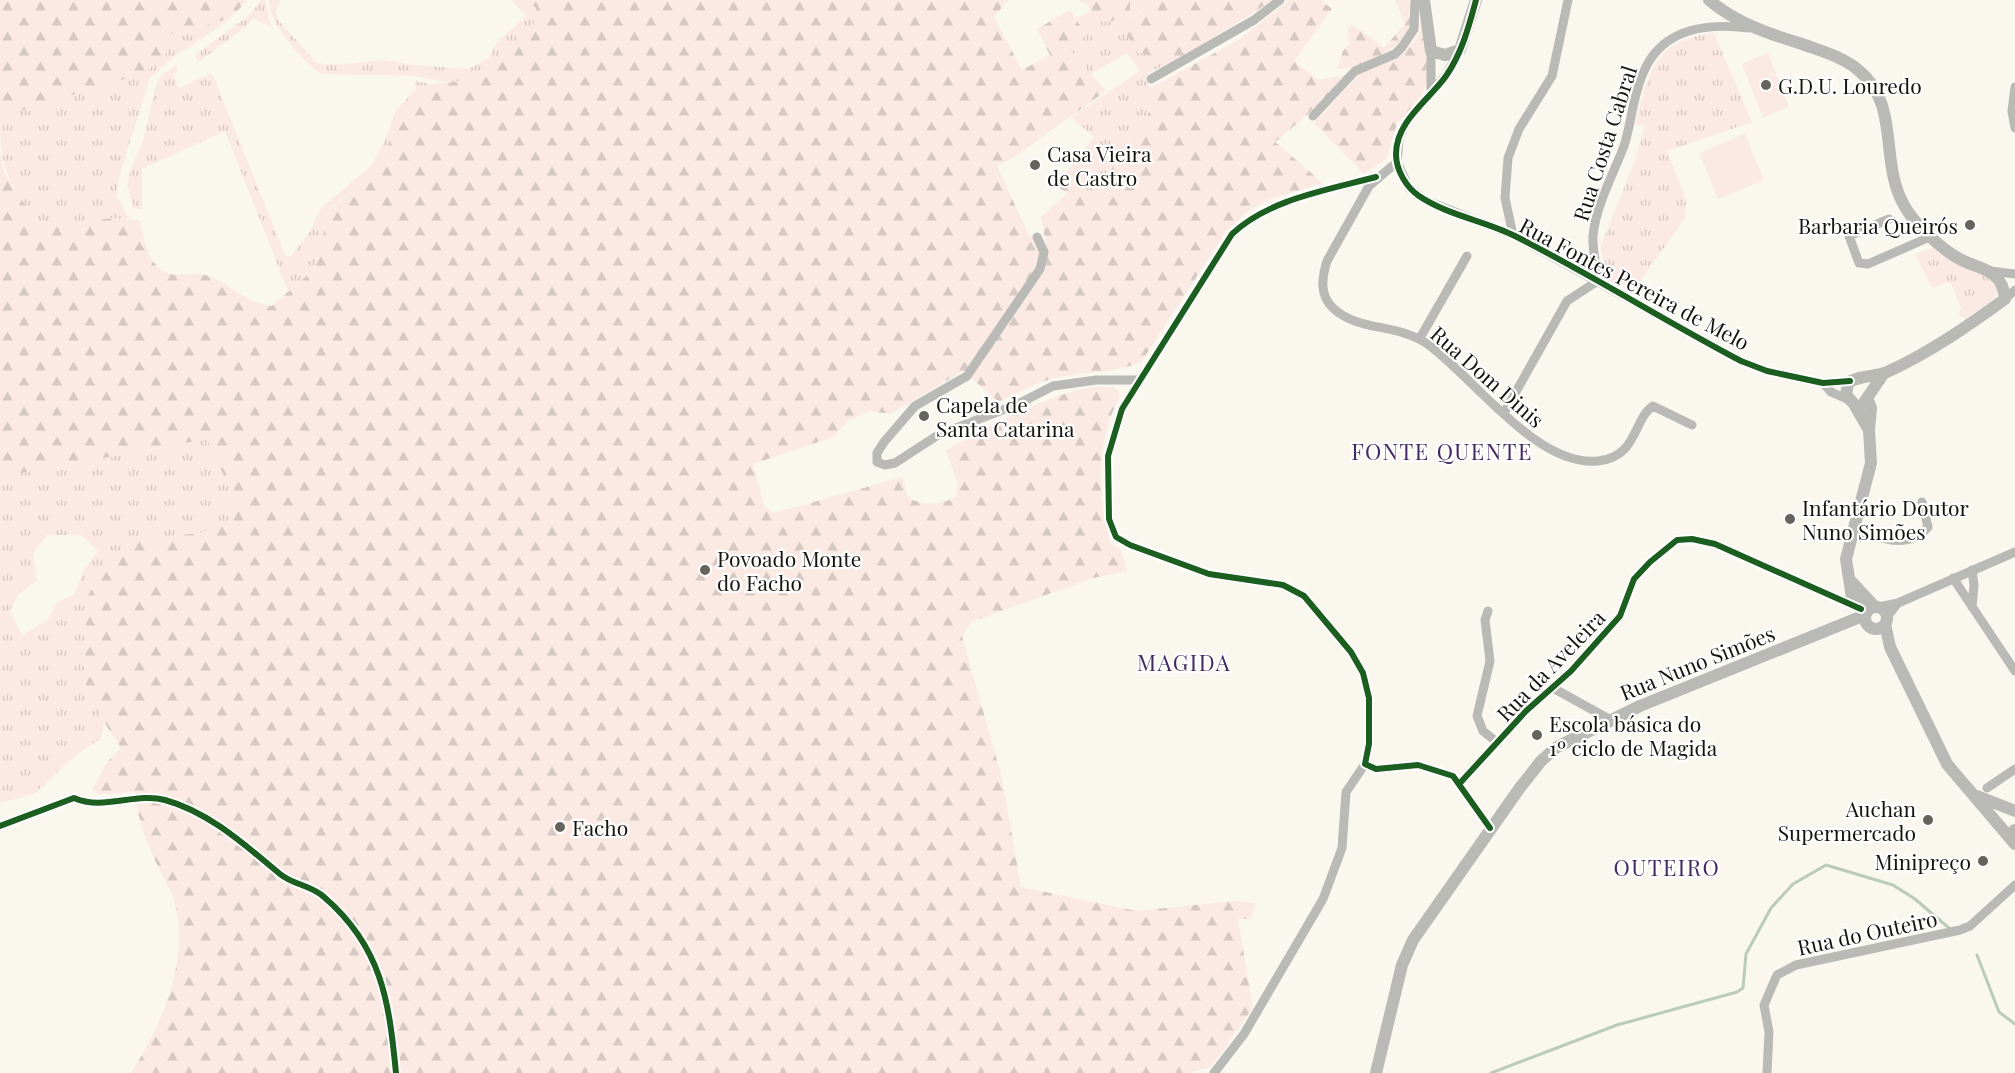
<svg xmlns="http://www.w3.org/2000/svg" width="2015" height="1073" font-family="'Playfair Display',serif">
  <defs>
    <pattern id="grass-tufts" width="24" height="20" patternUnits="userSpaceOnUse" patternTransform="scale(1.5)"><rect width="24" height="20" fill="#fbeae3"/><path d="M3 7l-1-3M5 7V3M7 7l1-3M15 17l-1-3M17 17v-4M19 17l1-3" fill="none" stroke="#d6c8c2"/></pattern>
    <pattern id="forest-firs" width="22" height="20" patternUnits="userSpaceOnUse" patternTransform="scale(1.5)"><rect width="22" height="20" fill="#fbeae3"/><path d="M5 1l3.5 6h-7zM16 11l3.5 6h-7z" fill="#d6c8c2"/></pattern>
  </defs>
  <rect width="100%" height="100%" fill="#faf7ee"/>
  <!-- grass -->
  <path fill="url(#grass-tufts)" fill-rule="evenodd" d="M261 0H265L271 27 253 18 247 26 198 62 195 55 250 15Z
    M269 0H281L276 11 277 19 317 63 334 65 385 60 413 65 469 69 489 58 497 42 526 16 512 0H526L536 8V21L494 65 476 76 453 83 414 76 322 74C304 64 268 22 269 0Z
    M1130 0H1147C1142 13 1134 19 1121 24L1164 59H1179L1148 73 1145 80 1154 94 1148 114 1128 141 1138 150 1133 161 1116 163 1109 195 1089 199 1082 180 1071 167 1094 137 1071 117 1140 71 1127 53 1091 74 1068 49 1082 41 1085 33 1076 18 1090 12 1093 21 1130 12Z
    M236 15 171 59 150 78 119 177 117 196 130 220 114 218 38 225C11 182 0 174 0 122L6 115 66 96 165 56 169 35C191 25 214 26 236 15Z
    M1714 33 1752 122 1667 151 1686 199 1685 218 1636 287 1611 282 1605 272 1601 246 1635 160 1645 126 1635 125C1649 74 1653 39 1714 33Z
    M176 65 178 71 173 74 179 88 212 73 286 257 291 256 309 233 321 208 372 165 385 140 396 110 416 89 414 81 432 84 408 105 399 132 375 174 331 208 323 224 324 246 313 270 288 291 225 131 142 169V209L134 208 127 185 131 168 143 141 156 84 163 74Z
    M1933 248 1951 261 1996 281 1998 292 1993 300 1965 319 1959 315 1961 308 1950 282 1932 288 1915 254Z
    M207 439 229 487 230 520 201 533 131 540 108 563 87 598 84 681 104 722 101 738 76 755 34 794 0 803V477ZM47 535H82L98 551 84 570 74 595 57 602 47 621 22 635 10 611 18 594 37 581 33 553Z"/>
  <!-- forest -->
  <path fill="url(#forest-firs)" d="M0 0H247C223 32 202 20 169 35L165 56 144 73 7 115 0 122Z
    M526 0H1008L994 17 1022 70 1050 55 1037 29 1070 10 1085 33 1082 41 1069 49 1106 91 1013 158 997 166 1028 233 1048 256 1041 217 1067 193 1055 185 1071 167 1082 180 1089 198 1109 195 1112 183 1104 168 1133 161 1138 150 1128 141 1148 114 1154 94 1150 88 1237 41 1289 0H1321L1332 9 1294 61 1318 80 1346 75 1306 116 1275 142 1323 183 1271 199 1251 209 1226 231 1142 361C1117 374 1087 371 1060 377 1039 381 1018 392 999 402L963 371 890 414 871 411 849 420 833 437 753 464 764 506 774 513 903 477 907 496C921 507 941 505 956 497L958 484 946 450C980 432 1080 374 1117 389L1120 396C1095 444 1097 491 1110 543L1121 550 1127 571 1093 578 971 622 962 636 1002 778 1021 887 1137 911 1234 901 1256 903 1251 919H1238L1253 1008 1211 1067 1187 1073H131C161 1026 190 960 175 904 173 893 165 881 160 871 148 846 137 819 135 792L98 794 92 790 107 762 121 748 104 722 84 681 87 597 108 563 131 540 201 533 230 520 229 487 207 439 0 477V153L4 172 38 225 114 218 140 221C144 237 146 256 158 267 174 282 189 270 206 275 229 282 248 305 272 306L313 270 324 246 323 224 332 208 375 174 408 105 432 84C491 82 498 56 536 21V8Z
    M1078 0H1130V12L1110 22 1093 21 1088 5Z
    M1147 0H1273L1179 59H1164L1138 53 1120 24C1134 20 1142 14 1147 0Z
    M1395 0H1411C1411 8 1413 21 1410 29 1404 48 1355 70 1337 69L1343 51 1350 43 1347 30 1352 24 1384 48 1405 24Z
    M1420 8 1427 56V82L1421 96 1397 124 1386 159 1364 174 1314 123 1361 72 1396 59 1412 44 1420 32Z"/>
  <!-- pitch -->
  <path fill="#fbeae3" d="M1768 53 1789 107 1763 118 1742 64Z
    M1745 134 1764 180 1718 199 1699 153Z"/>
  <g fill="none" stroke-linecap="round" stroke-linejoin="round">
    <!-- stream -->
    <path stroke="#baccb9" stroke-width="3" d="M1977 955 1999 1012 2015 1024
      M1491 1073 1617 1025 1737 992 1743 988 1746 954 1771 908 1793 884 1826 865 1893 885 1915 899 1949 928"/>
    <!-- minor -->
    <path stroke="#b9bab5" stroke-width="9" d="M1460 50 1446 75 1407 121 1399 139 1397 162 1409 188 1427 201 1513 235 1741 361 1767 371 1823 383 1850 381
      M1151 79 1254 20 1280 0
      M2015 87 2012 111 2015 128
      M1431 91V51
      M1313 116 1355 71 1395 54 1402 47 1414 29 1415 0
      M1397 162 1369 186 1327 261C1322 277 1319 295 1333 308 1358 332 1399 323 1429 345 1475 379 1537 467 1598 461 1638 457 1633 419 1653 406L1692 425
      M1376 177C1328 190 1269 199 1232 234L1122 409 1108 456 1109 519 1116 537 1130 545 1209 574 1283 585 1304 596 1351 652 1363 673 1369 698V744L1365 764 1376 769 1418 765 1453 776 1490 828
      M1889 219 1849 236 1859 263 1868 264 1932 236
      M1513 235 1505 198 1508 158 1519 129 1552 76 1568 0
      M1037 237 1044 252 1040 269 967 376 915 406 884 442 877 453V462L885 465 895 463 938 435 1018 404 1053 386 1096 380H1139
      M1991 271 2015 274
      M2005 299 2015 290
      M1420 338 1467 256
      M1823 383 1831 392 1847 399
      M1504 413 1567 301 1596 282C1598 267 1592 252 1593 236 1596 205 1613 175 1624 146 1632 121 1633 94 1644 71 1663 27 1708 23 1749 28
      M1853 529C1877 537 1908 551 1928 527L1922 502
      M1972 570 1974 585 1972 607
      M1953 578 2015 671
      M1879 607 1898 603 2015 552
      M1488 611 1485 620 1490 661 1477 716 1483 731 1498 743
      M1887 617 1898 603
      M1553 688 1609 719
      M1460 783 1526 711 1571 671 1620 616 1634 579 1650 562 1677 540 1692 539 1715 544 1861 609
      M1987 788 2015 769
      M0 826 74 798C103 811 136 792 165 800 209 812 245 845 280 874 293 885 311 885 324 897 382 947 389 1001 396 1073
      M1214 1073 1244 1034 1323 899 1342 848 1346 792 1365 764
      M1767 1073 1769 1032 1764 1005 1777 975 1796 965 1960 930 1970 926 2015 885"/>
    <!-- tertiary -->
    <path stroke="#b9bab5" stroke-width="12" d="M1424 0 1431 51 1445 55 1460 50 1476 0
      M1709 0C1735 22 1766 33 1799 43 1818 50 1841 56 1857 69 1902 104 1878 162 1905 207 1915 224 1936 244 1953 255 1976 271 2002 265 2005 299 1968 326 1929 353 1887 372 1875 377 1859 375 1848 383L1846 395 1854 404 1869 430
      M1863 404 1884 373
      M1850 580 1875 607
      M1865 618a11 11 0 1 1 22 0a11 11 0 1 1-22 0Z
      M1866 613 1852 598 1846 559 1871 463 1869 430 1871 408 1868 400
      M1885 624 1890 647 1947 764 2015 844
      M1977 796 2015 811
      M1376 1073 1402 965 1413 940 1519 789 1541 761 1557 747 1640 706 1865 615"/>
    <!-- secondary -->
    <path stroke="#b9b8b2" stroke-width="14" d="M2015 831V841"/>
    <!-- cycleway casing -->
    <g stroke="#fff" stroke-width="10">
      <path id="cycleway" d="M1476 0C1469 26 1462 53 1446 76 1429 100 1396 121 1396 154 1396 170 1406 187 1419 196 1447 215 1485 221 1515 236 1592 275 1665 321 1741 361L1767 371 1823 383 1850 381
        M1376 177C1328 190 1269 199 1232 234L1122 409 1108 456 1109 519 1116 537 1130 545 1209 574 1283 585 1304 596 1351 652 1363 673 1369 698V744L1365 764 1376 769 1418 765 1453 776 1490 828
        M1460 783 1526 711 1571 671 1620 616 1634 579 1650 562 1677 540 1692 539 1715 544 1861 609
        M0 826 74 798C103 811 136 792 165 800 209 812 245 845 280 874 293 885 311 885 324 897 382 947 389 1001 396 1073"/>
    </g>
    <!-- cycleway -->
    <use href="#cycleway" stroke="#1b5e20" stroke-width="6"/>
  </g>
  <!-- markers -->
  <g fill="#66635c" stroke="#fff" stroke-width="2">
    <circle cx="1766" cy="85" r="6"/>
    <circle cx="1035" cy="165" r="6"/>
    <circle cx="1970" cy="225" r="6"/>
    <circle cx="924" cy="416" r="6"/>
    <circle cx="1790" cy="519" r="6"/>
    <circle cx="705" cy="570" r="6"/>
    <circle cx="1537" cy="735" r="6"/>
    <circle cx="1928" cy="820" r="6"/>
    <circle cx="560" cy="827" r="6"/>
    <circle cx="1983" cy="861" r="6"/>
  </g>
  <g text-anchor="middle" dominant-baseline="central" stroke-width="4.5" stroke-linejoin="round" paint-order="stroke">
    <!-- poi labels -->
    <g font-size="21" fill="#16140e" stroke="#fff" text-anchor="start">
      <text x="1778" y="85">G.D.U. Louredo</text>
      <text x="1047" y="153">Casa Vieira<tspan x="1047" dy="24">de Castro</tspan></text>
      <text x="1958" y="225" text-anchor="end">Barbaria Queirós</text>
      <text x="936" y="404">Capela de<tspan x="936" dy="24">Santa Catarina</tspan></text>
      <text x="1802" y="507">Infantário Doutor<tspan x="1802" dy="24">Nuno Simões</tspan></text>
      <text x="717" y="558">Povoado Monte<tspan x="717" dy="24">do Facho</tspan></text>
      <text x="1549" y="723">Escola básica do<tspan x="1549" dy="24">1º ciclo de Magida</tspan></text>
      <text x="1916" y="808" text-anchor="end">Auchan<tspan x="1916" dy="24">Supermercado</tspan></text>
      <text x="572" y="827">Facho</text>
      <text x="1971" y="861" text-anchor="end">Minipreço</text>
    </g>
    <!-- street labels -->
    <g font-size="21" fill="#16140e" stroke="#fff">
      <text transform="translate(1604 143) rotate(-72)">Rua Costa Cabral</text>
      <text transform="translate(1635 283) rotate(28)">Rua Fontes Pereira de Melo</text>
      <text transform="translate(1488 376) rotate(41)">Rua Dom Dinis</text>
      <text transform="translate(1697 662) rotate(-22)">Rua Nuno Simões</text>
      <text transform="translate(1550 665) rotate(-46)">Rua da Aveleira</text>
      <text transform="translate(1867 932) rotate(-12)">Rua do Outeiro</text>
    </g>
    <!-- neighbourhood labels -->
    <g font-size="22" letter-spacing="1.5" fill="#442963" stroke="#fff">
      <text x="1442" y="451">FONTE QUENTE</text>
      <text x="1184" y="662">MAGIDA</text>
      <text x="1667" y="867">OUTEIRO</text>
    </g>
  </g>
</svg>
